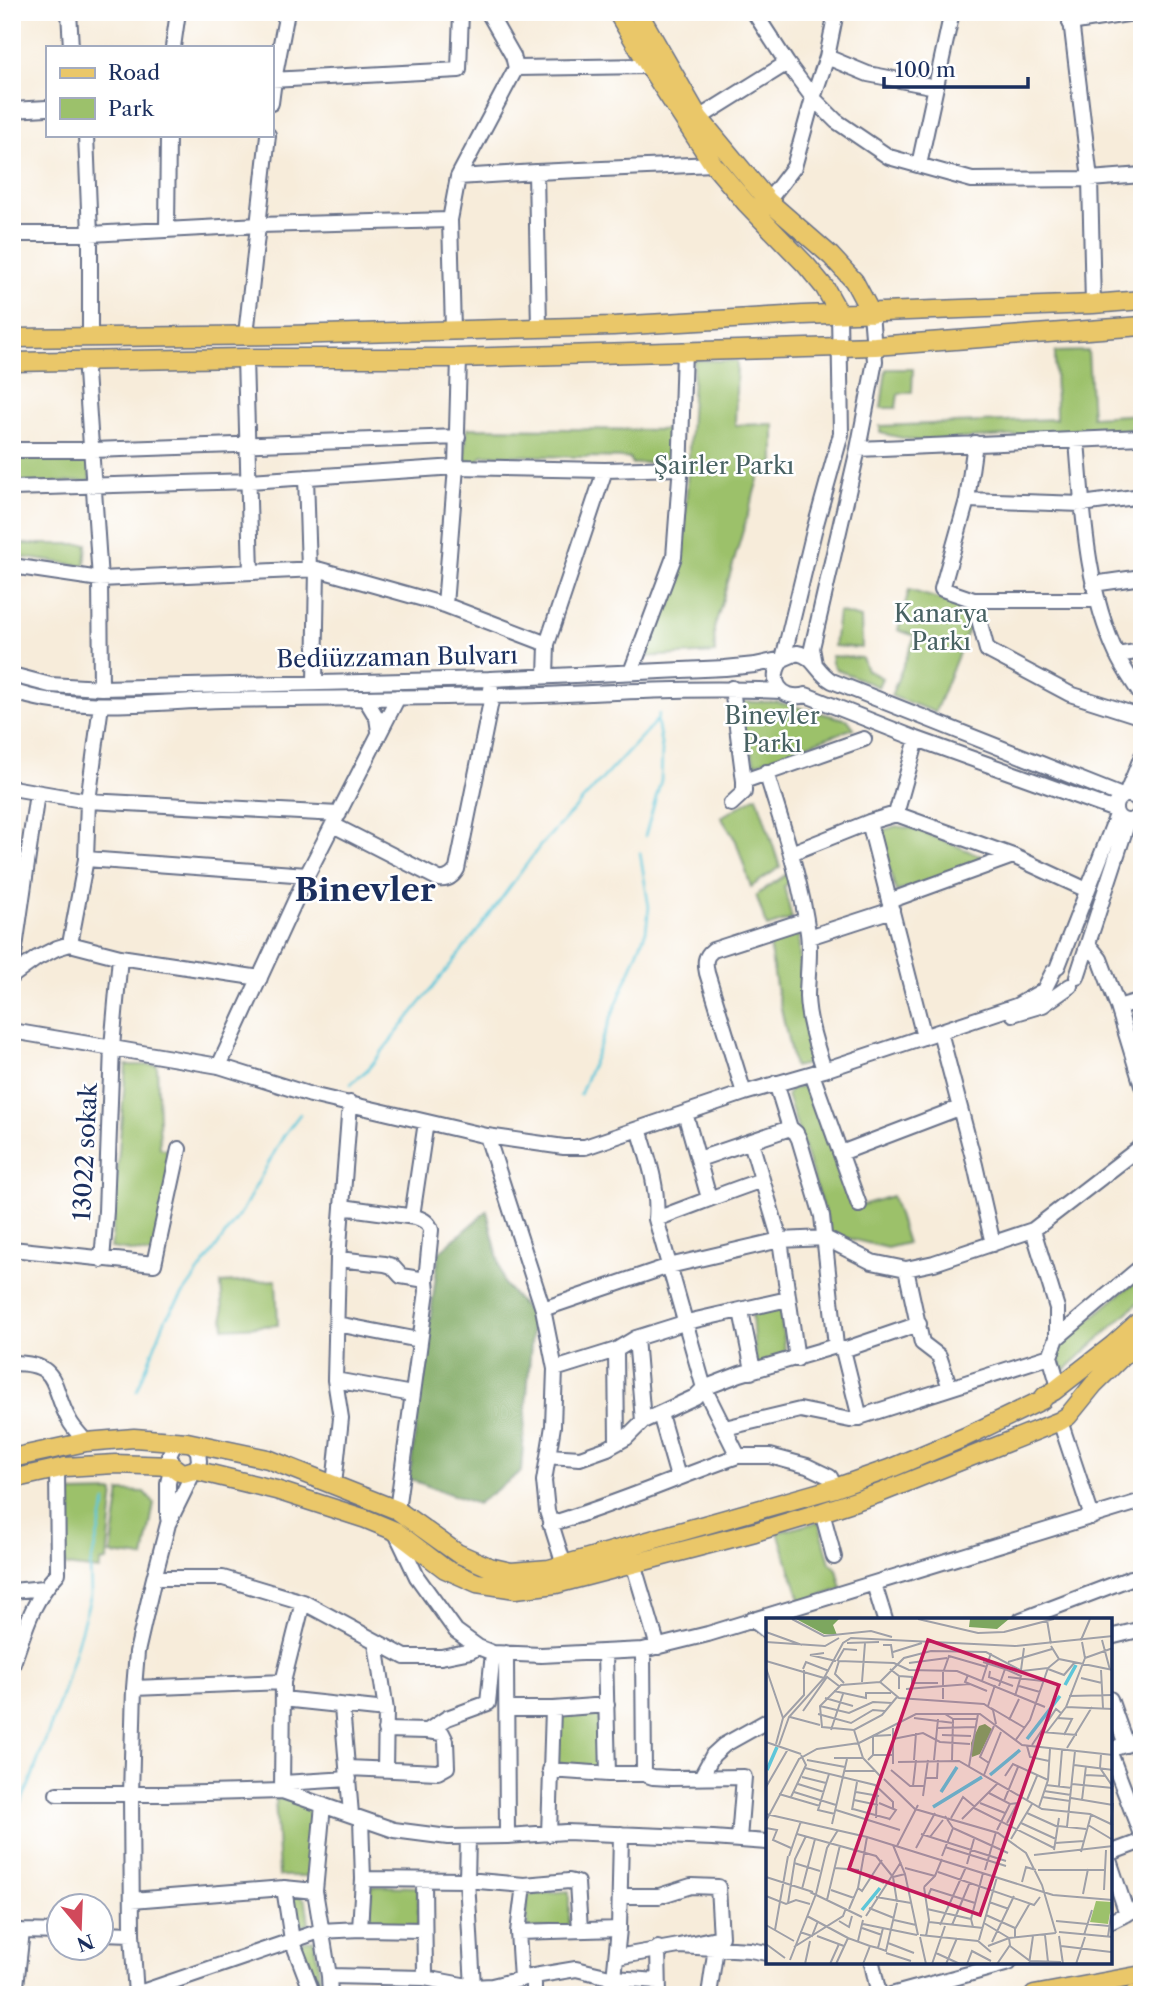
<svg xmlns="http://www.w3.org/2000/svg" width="1154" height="2007" font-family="'Libre Caslon Text',serif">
  <rect width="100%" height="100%" fill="#fff"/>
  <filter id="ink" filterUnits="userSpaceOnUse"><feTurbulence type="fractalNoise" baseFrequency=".0143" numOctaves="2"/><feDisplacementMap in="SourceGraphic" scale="14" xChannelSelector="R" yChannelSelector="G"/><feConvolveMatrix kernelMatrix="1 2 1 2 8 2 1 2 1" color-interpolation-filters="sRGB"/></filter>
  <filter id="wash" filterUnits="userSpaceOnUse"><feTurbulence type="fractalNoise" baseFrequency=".00686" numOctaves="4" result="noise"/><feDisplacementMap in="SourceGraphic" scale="28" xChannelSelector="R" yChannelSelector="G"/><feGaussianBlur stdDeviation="1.57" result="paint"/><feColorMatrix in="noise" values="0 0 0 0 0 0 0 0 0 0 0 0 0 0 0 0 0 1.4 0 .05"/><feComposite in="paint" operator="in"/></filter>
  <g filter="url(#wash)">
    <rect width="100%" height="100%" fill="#f7ecda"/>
    <!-- green -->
    <path fill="#9cc16b" stroke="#5c7864" stroke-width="2" d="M1088 351 1092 417 1142 414V429L916 441 880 433V426L1056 419 1055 352Z
      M694 360 737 361 735 425 774 424V464L762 466 714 629 715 653 642 657 683 557Z
      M886 369H913L912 392 898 394 896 408H881Z
      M467 428 673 430V454L668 461 632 464 630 458 483 455 477 462 464 460Z
      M12 455 90 456V481L12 485Z
      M12 544H87L85 566 12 556Z
      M909 590 965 607 971 623 935 712 891 696 915 636 898 630Z
      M838 612 861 618 862 648 834 646Z
      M831 656 862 658 867 670 882 678 878 687 836 669 832 663Z
      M736 702H777L848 720 854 728 755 764Z
      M757 796 780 867 751 887 736 841 721 817Z
      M896 826 916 829 988 859 896 892 880 836 884 830Z
      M787 874 791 882 784 886 792 919 767 927 756 895Z
      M798 930 803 1015 812 1063 794 1067 776 986 768 938Z
      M126 1065H157L160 1148 176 1152 158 1255 111 1248Z
      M812 1084 852 1208 892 1196 907 1243 887 1248 831 1234 787 1095 791 1089Z
      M1142 1276V1299L1064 1371 1059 1359 1061 1343Z
      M276 1280 278 1325 224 1328 221 1283Z
      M780 1307 786 1359 756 1368 752 1315Z
      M120 1491 144 1492 154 1503 144 1558 111 1554Z
      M114 1492 107 1561 101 1562 99 1570 65 1566 63 1530 70 1526V1493Z
      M819 1522 830 1563 837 1569 842 1589 801 1602 778 1532Z
      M557 1711 599 1713 602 1769 556 1766Z
      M275 1796 318 1809 312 1876H279Z
      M371 1886 418 1887V1927L370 1926Z
      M569 1891V1928L527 1929V1895Z
      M290 1893 298 1894 306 1901 309 1924 294 1926Z
      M314 1940 323 1995H320L299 1942Z"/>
    <!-- forest -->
    <path fill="#7da75f" stroke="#4c6b5e" stroke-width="2" d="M487 1211 504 1284 533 1318 521 1472 477 1504 409 1479 439 1252Z"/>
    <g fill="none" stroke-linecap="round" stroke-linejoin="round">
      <!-- stream -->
      <path stroke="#5dc6d9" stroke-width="2.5" d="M645 836 661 780 662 750 657 720
        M351 1084 369 1068 479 929 540 846 657 720 659 714
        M580 1095 646 931 649 907 640 853
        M137 1391 166 1318 242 1211 284 1135 300 1114
        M12 1821 29 1785 63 1692 91 1595 90 1567 106 1501"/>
    </g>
  </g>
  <g filter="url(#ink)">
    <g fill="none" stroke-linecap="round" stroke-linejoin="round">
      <!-- minor casing -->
      <g stroke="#687189" stroke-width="18">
        <path id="minor" d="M69 12 71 47
          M1070 12 1090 179 1093 304
          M1070 23 1140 12
          M173 47 178 12
          M827 57 868 74 936 87
          M787 63 813 98 836 121 889 157 972 180 1090 179 1142 175
          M516 68 649 66
          M271 80 459 70 461 12
          M271 103 274 80 287 12
          M12 110 47 108
          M699 118 787 63 754 12
          M86 135 90 234V337
          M919 165 952 12
          M536 172 539 328
          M458 177 536 172 713 164
          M768 201 794 167 813 98 827 57 836 12
          M167 229 168 135
          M12 234H90L259 225 450 220
          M839 313 841 434 814 531 783 659C766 679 781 702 806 695L917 739 1115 810
          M453 330 450 220 458 177 516 68 513 56 488 12
          M246 335 268 135
          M245 358 251 572
          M459 358 456 467 445 605 547 644 546 676
          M89 361 86 372 100 579 101 688
          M1077 441C1083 512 1086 589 1117 655 1124 670 1134 683 1142 697
          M975 443 967 500 942 589 974 600H1098
          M858 449 1142 437
          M12 450H93L458 437
          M306 477 309 569
          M12 488 250 481 456 467 605 470 680 468
          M967 500 1082 504 1142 496
          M12 566 100 579 317 569 445 605
          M1093 584 1142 577
          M974 600 987 650 1070 694 1142 717
          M547 644 605 470
          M1117 655 1142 651
          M815 664 812 648 858 449 875 361 871 313
          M631 672 674 557 680 477 684 350
          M12 675 50 685 101 688 489 679 725 668 755 665 783 659 797 653C815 656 816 672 832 681L1122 796
          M315 682 317 569
          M732 688 744 781
          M12 691C75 714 157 701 223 700 330 698 436 698 542 695 622 692 702 687 782 691
          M365 698 377 718 379 731
          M766 772C782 825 801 878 808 933 811 954 807 976 807 997 808 1022 817 1047 824 1070
          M12 788 88 801 339 814
          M1115 808a13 13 0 1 1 26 0a13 13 0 1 1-26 0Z
          M1126 795 1142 756
          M731 804 744 792V781L864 739
          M896 814 917 739
          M869 822 924 1037
          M333 825 439 879C447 880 453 876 457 869L492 696 491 689
          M791 853 869 822 896 814 1013 856 1087 890
          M86 859 307 875
          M889 901 1013 856
          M809 937 892 910
          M70 944 86 859 88 801 101 705
          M1088 944 1100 959 1118 1007 1142 1086
          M1058 966 1117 815
          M12 969 37 793
          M12 976 37 958 57 948 70 944 120 957 260 978
          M1077 977 1128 821
          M1118 1007 1142 1000
          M1013 1014 1043 1005 1070 986
          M12 1031 219 1066 311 1095 487 1136 564 1147H585L744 1093 824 1070 1016 1006 1044 990 1053 972
          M940 1032 975 1165 993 1244
          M219 1066 307 875 398 697
          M812 1074 859 1205
          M776 1083 790 1128 796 1133 799 1139 822 1216 836 1346 843 1350 860 1418
          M744 1093 707 973C705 963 704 957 713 950L806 920
          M685 1113 709 1198
          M639 1129C648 1158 659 1189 656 1219L704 1388 738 1456H770L807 1466 830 1477 835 1488
          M487 1136 543 1309 555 1369 553 1426 544 1481 547 1511 564 1565
          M751 1142 780 1240 797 1359
          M841 1153 959 1108
          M699 1159 790 1128
          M342 1207 415 1217C423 1219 429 1223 431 1230L426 1280 427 1291 397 1510
          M412 1216 426 1122
          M656 1219C692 1206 726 1192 762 1180
          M1033 1230 1057 1308V1338L1050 1356 1059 1387
          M12 1249 154 1264 179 1149
          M338 1259 385 1264 392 1266 401 1276 426 1280
          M102 1260 106 1211 112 1047 120 957
          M906 1269 922 1343 939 1356 950 1388
          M543 1309 669 1266 780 1240 825 1238 872 1262 906 1269 934 1263 1033 1230 1142 1146
          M741 1311 752 1365 751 1372
          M337 1324 419 1340
          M636 1338 643 1421
          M1057 1338 1142 1266
          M616 1350 617 1443
          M843 1350 919 1324
          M12 1363C62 1363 50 1386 69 1420 73 1428 80 1435 86 1442
          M555 1369 616 1350 636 1338 687 1322 788 1299
          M335 1380 412 1394
          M660 1414 678 1477
          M1060 1421 1092 1517
          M725 1428 800 1410 850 1420 1050 1356
          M548 1456 580 1458 608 1448 626 1438 643 1421 695 1397 704 1388 740 1374 836 1346
          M334 1485 341 1418 335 1380 338 1259 350 1103
          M822 1512 834 1557
          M168 1518V1483L172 1466 169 1456 173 1447 181 1442
          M550 1524C615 1505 675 1478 738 1456
          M395 1531 417 1577 456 1631 478 1647 493 1653 541 1655 643 1650 708 1634 1142 1501
          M633 1563 658 1647
          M154 1578H223L303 1602 405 1657H441L471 1651 478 1647
          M874 1584 885 1620
          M12 1591 44 1588
          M752 1619 767 1631
          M1021 1620 1131 1578H1142
          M1110 1637 1142 1629
          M376 1643 386 1710 385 1769
          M643 1650 644 1774
          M506 1653 507 1836
          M605 1653 608 1774
          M12 1666C25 1630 31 1602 58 1573L57 1468
          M134 1688 283 1682
          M283 1699 386 1710
          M1110 1699 1126 1745
          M342 1707 351 1814
          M507 1709H553L607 1705
          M427 1731 447 1718 488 1703 493 1653
          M1118 1747 1142 1739
          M1110 1753 1142 1837
          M348 1768 438 1772 447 1767 446 1741 442 1733 427 1731 385 1730
          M550 1770 608 1774H644L653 1777 671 1778 744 1777 739 1839
          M701 1777 713 1755 724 1745 767 1721
          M283 1783 349 1779
          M282 1791 283 1682 303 1602
          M57 1794H166L282 1791 394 1830 448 1837 507 1836 566 1832 713 1838 767 1842
          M323 1805 315 1891 329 1976 425 1978 473 1987
          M549 1834 553 1709
          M468 1838 467 1880 473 1987 492 1986 534 1976 576 1969 614 1978 658 1981
          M1110 1853 1142 1841
          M1110 1863 1127 1914
          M363 1879 467 1880 524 1885 569 1881 577 1883 580 1929
          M424 1880 425 1978
          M284 1888 292 1940 313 1995
          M620 1896H659L691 1886 718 1887 721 1937 679 1946
          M132 1900 284 1888 315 1891
          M1110 1922 1142 1906
          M360 1929 363 1879 361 1819
          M518 1932 619 1929
          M12 1933 22 1931 60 1932
          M102 1933 132 1934
          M658 1948 659 1995
          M617 1957 679 1946 750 1950 767 1953
          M872 1963 879 1995
          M329 1976 330 1995
          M521 1979 518 1932 524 1885
          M136 1994 320 1931 360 1929 423 1930
          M15 1995 22 1931
          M136 1995 132 1934 131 1794 134 1688 137 1652 153 1582 168 1524 199 1461 198 1451 192 1444
          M534 1995V1976
          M614 1995V1978L619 1929 621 1834
          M709 1995 716 1947
          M891 1995 1009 1963"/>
      </g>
      <!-- major casing -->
      <g stroke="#687189" stroke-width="21">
        <path id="major" d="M617 12 649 66 713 164 746 203 806 265 825 288 839 313
          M638 12 699 118 768 201 831 256 854 281 871 313
          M12 338 287 335 613 326 803 315 1093 304 1142 300
          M12 362 245 358H459L875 346 1142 326
          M12 1458 86 1442 134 1438 187 1442 268 1459 397 1510 457 1553 489 1567 511 1572 549 1569 835 1488 889 1469 965 1437 1042 1400 1045 1396 1054 1391 1113 1345 1142 1319
          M12 1479 65 1467 115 1464 172 1466 180 1472 184 1473 194 1470 276 1490 366 1519 395 1531 445 1569 477 1583 516 1589 556 1584 755 1532 822 1512 880 1493 1060 1421 1068 1416 1094 1384 1142 1337
          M1034 1995 1142 1975
          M1133 1995 1142 1994"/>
      </g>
      <!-- minor -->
      <use href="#minor" stroke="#fff" stroke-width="14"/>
      <!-- major -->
      <use href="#major" stroke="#eac769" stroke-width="18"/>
    </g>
  </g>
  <g text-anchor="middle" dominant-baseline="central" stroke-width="5" stroke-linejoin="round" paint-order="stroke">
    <!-- park labels -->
    <g font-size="24" fill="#486263" stroke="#fff">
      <text x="724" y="465">Şairler Parkı</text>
      <text x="941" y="613">Kanarya<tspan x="941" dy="28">Parkı</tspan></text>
      <text x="772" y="715">Binevler<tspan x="772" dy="28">Parkı</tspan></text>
    </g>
    <!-- street labels -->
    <g font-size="24" fill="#1b2f5e" stroke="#fff">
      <text transform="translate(397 657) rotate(-1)">Bediüzzaman Bulvarı</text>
      <text transform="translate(85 1152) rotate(-87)">13022 sokak</text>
    </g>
    <!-- district labels -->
    <g font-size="32" font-weight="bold" fill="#1b2f5e" stroke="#fff">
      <text x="365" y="889">Binevler</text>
    </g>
  </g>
  <!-- overview -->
  <g transform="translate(766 1618)">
    <rect width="346" height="346" fill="#f7ecda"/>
    <path d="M330 283 346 284 342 306 324 304Z" fill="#9cc16b"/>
    <path d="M30 1H73L67 7 71 17 58 16ZM204 1H243L231 11 203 9ZM219 106 226 111 214 136 206 139 205 125 213 108Z" fill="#7da75f"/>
    <path fill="none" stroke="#5dc6d9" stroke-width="3.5" d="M299 67 310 47M261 121 294 78M1 152 11 129M224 157 254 132M175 174 191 149M167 189 216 159M96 292 114 270"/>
    <path fill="none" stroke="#9fa0a8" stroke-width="2" d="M26 1 58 18 105 13 126 19M152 1 212 15 238 14 288 1M281 2 285 26M0 14 36 27M315 22 324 1M336 22 344 52M0 24 59 28 73 20M81 25 113 24M117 27H125L127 40M285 28 293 41 347 52M127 34 156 25M58 35 44 37 70 43M319 40 347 30M0 43 58 60M71 43 78 31 91 32M217 44 239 51 233 68M242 44 286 31M143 45 181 40M0 50 17 100 10 126M37 51 40 44 63 53M124 51 133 58V71M239 51 255 58 249 78M282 51 298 57 309 44M177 52V81M178 52 183 38 221 49M255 52 258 30M335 52 337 90M224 53 223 59 247 68M202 57 199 64 221 73M133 58 146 59V68M242 59 277 63M315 60 336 65M216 63 225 35M96 64 99 25M114 64 75 67 54 88 56 109 88 112 116 97 131 79M78 65 69 56 73 43 128 45 143 52 191 53 279 89M146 65H172M253 68 274 74M140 71 204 66M68 73 100 80V75H125M303 78 347 77M59 80 87 88M54 88 83 95 107 84 126 85M222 88 229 67M300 89 347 91M225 90 259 110M37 93 61 59 73 68M52 96 85 105 107 92 119 93M179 96 187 101 186 142M24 99 54 107M17 100 38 77V52M148 100 188 105M291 100 306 101 298 117M187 101H212M243 102 253 81M230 106 227 92 218 86 133 80 114 64 138 40 165 33 220 34 256 53 282 50M127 110V121L157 115 174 124 204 126M172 110 209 109M65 112 77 76M88 112 97 140 116 160M280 115 300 89 319 40 316 24M176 117 205 118M127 121V146M249 123 264 102 282 50 293 41M0 124 35 136M13 127 23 99 58 60 77 25 85 20 249 28 347 18M266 127 290 91 295 95M273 127 276 114 311 117M261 128 264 139 283 143M301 130 326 89M335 136 334 150 347 169M107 137V118L125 117M68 140H97M41 142 79 149M102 142 107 137H126M148 142 150 115M168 142 172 101M132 144 193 143 276 191 324 196 347 207M223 145 214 139 228 108M308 147 347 152M203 148 212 96M39 150 109 167 127 184V190M125 152 144 168H158M78 153H109M63 156 52 192 69 196M218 157 235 114M319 157 340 158M239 158 247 146 282 162M36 159 60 165M159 160H171L172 142M118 161 149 191 232 215 260 235 276 267 290 315M32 166 58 174M306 166 347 170M280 167 306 170M147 168 150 142M293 168 296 132M0 169 22 131M278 173 305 177M28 174 70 187M90 174 113 178M223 175 244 186 252 185M13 176 54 188M157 178 162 142M25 179 40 147 35 137M276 179 304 183M305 180 347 187M88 182 112 187M261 182 271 158M316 182 320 148M238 183 252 149M113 185 130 192 123 202M214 185 239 195M273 189 282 162 284 131M208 190 288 230M87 191 124 201M70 192 134 212M86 192 91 164M261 195 292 209M0 196 101 219 287 277 347 282M110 200 111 169M185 200 197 179 209 189M196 201 231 166M0 203 33 141 51 131 93 125 150 96H214L256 127 347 137M241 205 251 186M255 205 290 221M66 206 81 141M345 206 347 185M322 207 347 222M292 208 320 211M301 209 309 133M0 210 11 212 7 222 25 230M187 210 242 235M231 212 244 186M31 216 110 238 127 259M155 216 240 243M164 219 177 202M245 221 266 186M289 225 318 223M127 227 139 256 152 317M131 228 152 187M179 229 240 248M150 230 169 195M288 232 293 200M315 234 325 197M268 237 347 228M23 238 35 203M176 238 187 210 179 198M116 242 105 259 118 265M28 245 54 253M201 246 208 221M69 250 93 252M139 250 169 258M219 252 230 214M272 252H339M172 254 268 287 274 279M0 259 47 274M256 264 260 249 270 252M158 269 163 302 160 318M158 269 169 258 176 241M92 270 96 273 105 259 92 254M36 271 49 221M65 272 88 280M338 272 340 232M44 274 96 299M317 276 322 251M0 278 20 286 30 282 44 286M159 278 182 285M162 278 165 271 209 285M110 279 145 285M61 282 74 227M131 284 127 259 139 256M223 284 243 291M22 285 29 241 40 218M103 290 128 300M83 291 92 270 101 219M161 291 205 301M220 297 249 310M41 298 82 320M100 298 135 244M128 302 150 307M73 303 83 309 86 298M290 303 343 308M163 304 217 310M218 305 243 320 244 327 231 346M97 306 151 317M0 307 28 323M174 307 200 249M186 307 204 264M207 309 205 301 217 255M96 310 116 317M9 312 22 238M34 314 46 318 52 303M293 314 347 319M154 317 212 323 225 334M279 317 282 344M318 317 326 292M51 318 78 328M293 318 297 346M154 319 160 346M342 319 345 297M249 320V311L264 285M213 322 231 259M92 323 97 302M226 324 248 278M122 325 148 335M0 326 19 340M222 328 243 320 290 315M244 328 264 343 295 344M295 328 345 334M28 329 77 298 80 290M112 330 120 333 131 285M120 335 145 343M170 335 194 346M24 342 50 276 61 230 72 212M39 346 44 323M64 346 73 326M70 346 82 320 104 328M97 346 104 328 112 330 117 310M166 346 179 308M180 346 191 320M201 346 206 333 225 343M263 346 267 318M310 346 319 319"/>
    <path fill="#c2185b" fill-opacity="0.15" stroke="#c2185b" stroke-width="3.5" d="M162 22 293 67 214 297 83 251Z"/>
    <rect width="346" height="346" fill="none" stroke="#1b2f5e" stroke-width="3.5"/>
  </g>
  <!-- margin -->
  <rect width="1154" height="2007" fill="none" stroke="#fff" stroke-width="42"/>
  <!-- legend -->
  <rect x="46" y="46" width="228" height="91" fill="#ffffff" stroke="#a4acbf" stroke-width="2"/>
  <rect x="60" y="68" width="35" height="10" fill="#eac769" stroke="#a4acbf" stroke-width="2"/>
  <text x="108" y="80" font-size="21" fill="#1b2f5e">Road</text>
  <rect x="60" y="98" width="35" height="21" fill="#9cc16b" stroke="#a4acbf" stroke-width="2"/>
  <text x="108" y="116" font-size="21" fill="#1b2f5e">Park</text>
  <!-- north arrow -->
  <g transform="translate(80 1927) rotate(161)"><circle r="33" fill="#ffffff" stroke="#a4acbf" stroke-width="2"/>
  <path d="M0-5L12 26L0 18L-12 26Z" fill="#d1495b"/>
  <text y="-10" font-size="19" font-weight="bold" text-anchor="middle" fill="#1b2f5e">N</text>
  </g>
  <!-- scale -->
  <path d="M884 77v10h144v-10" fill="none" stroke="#1b2f5e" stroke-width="3.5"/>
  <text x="895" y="77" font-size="21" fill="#1b2f5e" stroke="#ffffff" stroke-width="5" paint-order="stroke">100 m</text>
</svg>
